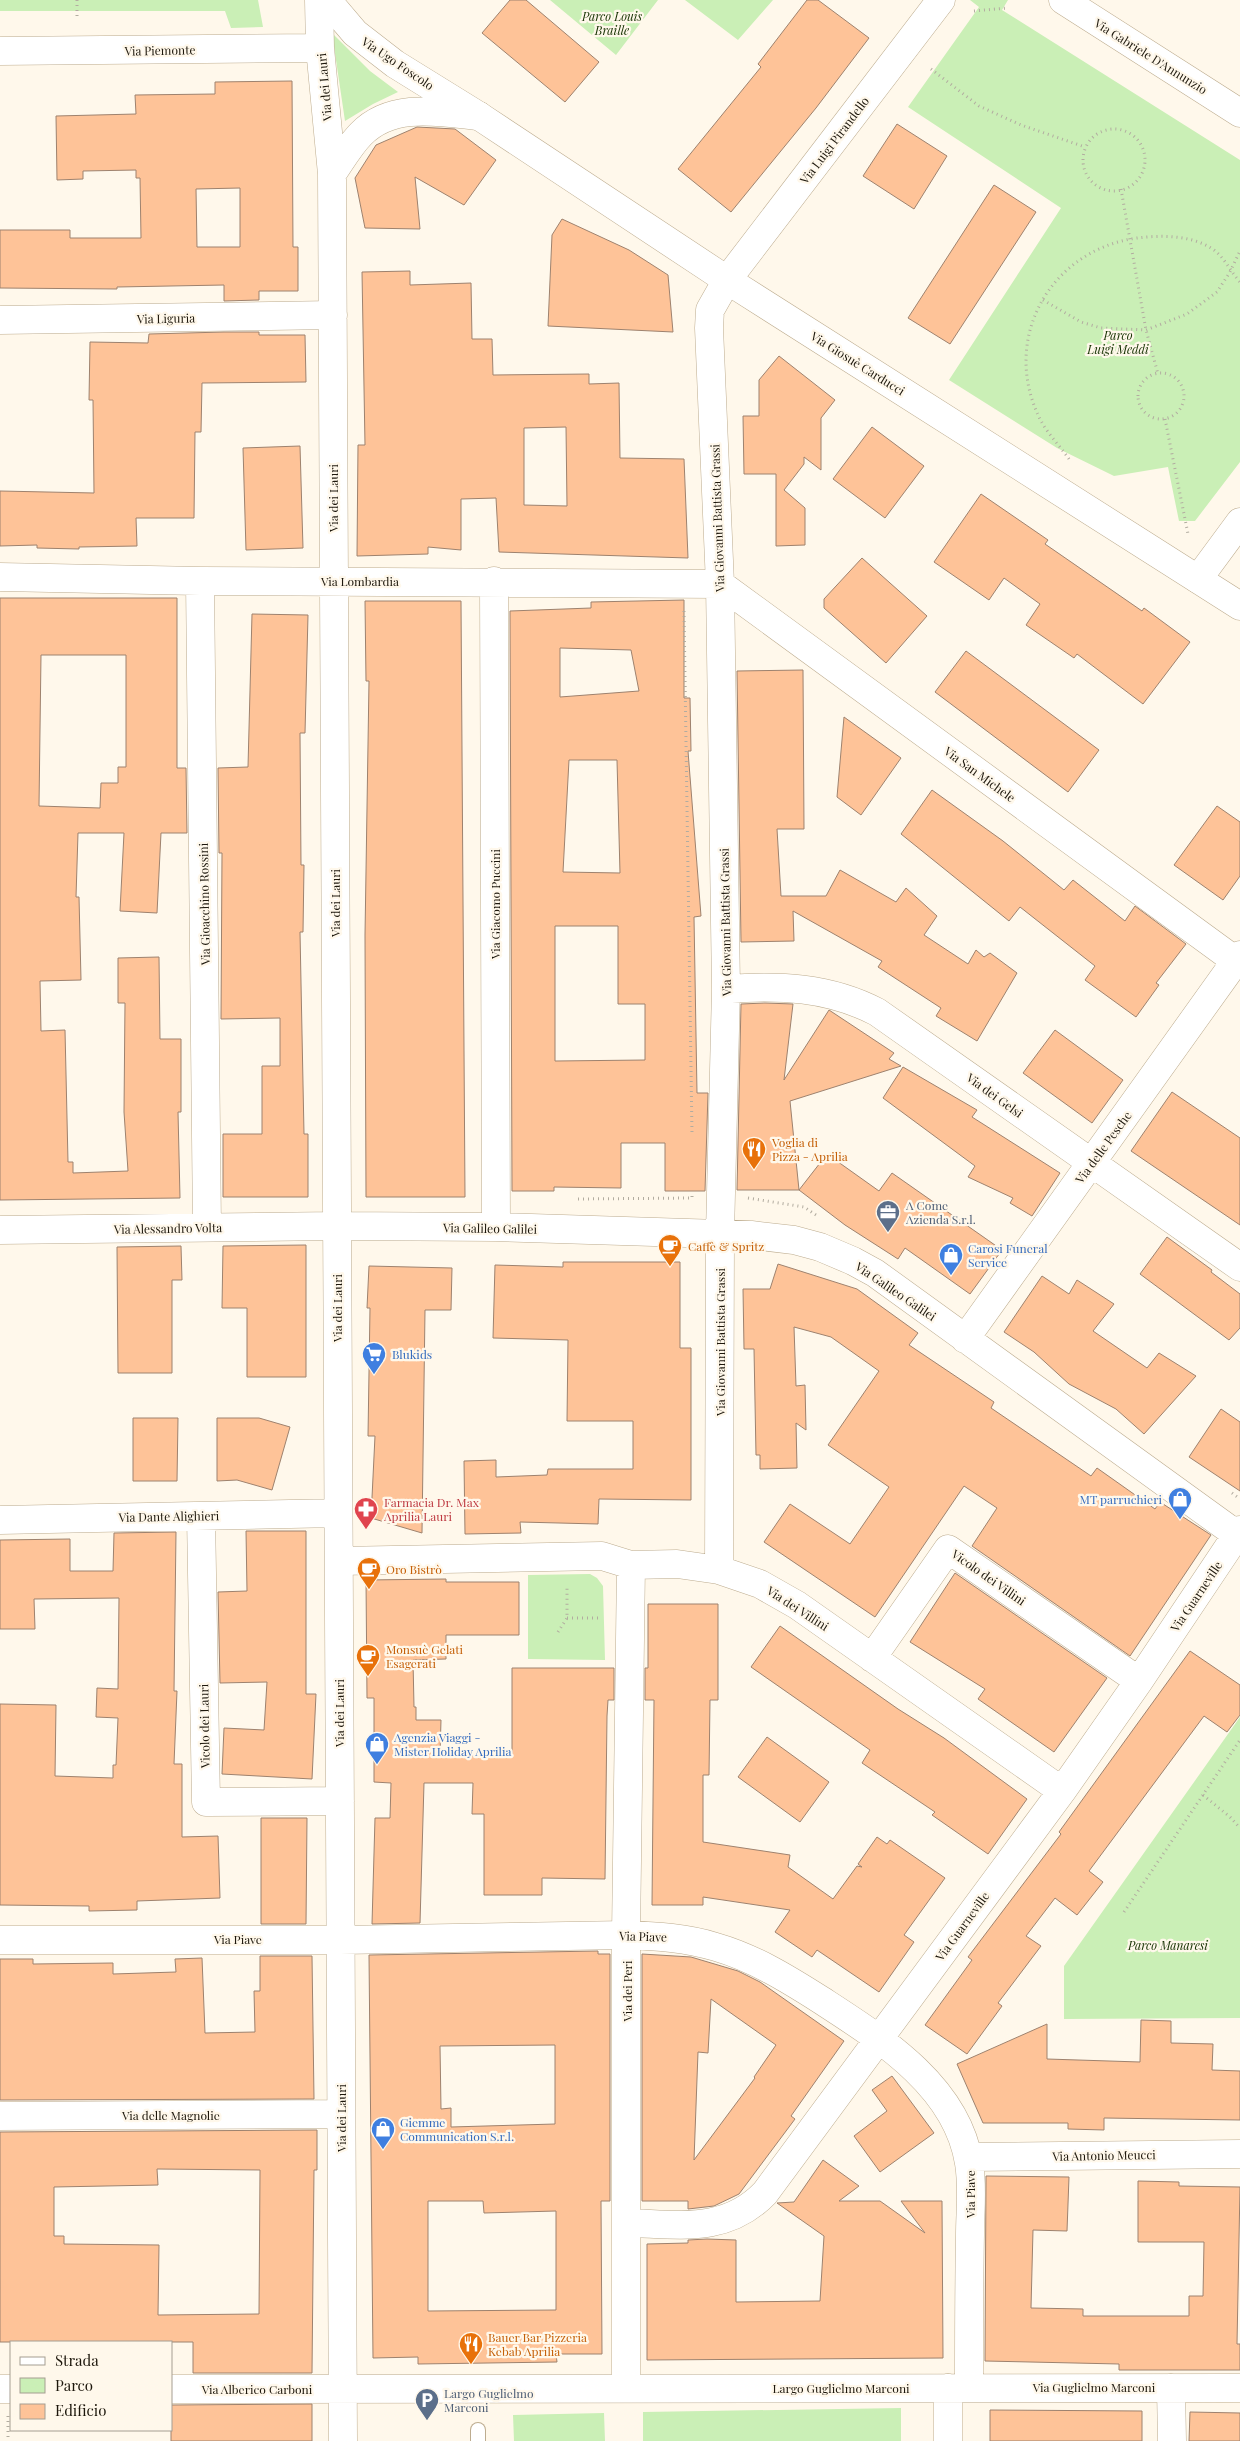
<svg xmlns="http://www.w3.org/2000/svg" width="1240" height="2441" font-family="'Playfair Display',serif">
  <rect width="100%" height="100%" fill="#fff8eb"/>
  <!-- green -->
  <path fill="#caefb6" d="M0 0H258L263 27 231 28 225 11H0Z
    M550 0H658L616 55Z
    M685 0H773L738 40Z
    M970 0H1008L1002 10 1240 160V462L1195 521H1179L1168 467 1114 476 1057 448 949 380 1061 208 908 107 979 7Z
    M332 33 370 71 398 92 373 104 345 121Z
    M590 1574 597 1578 603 1586 605 1660 528 1659V1575Z
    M1240 1717V2018L1064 2019V1966Z
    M901 2408V2441H643V2412Z
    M604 2413 605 2441H514L513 2415Z"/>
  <!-- building -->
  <path fill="#fec398" stroke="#9e826e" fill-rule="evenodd" d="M510 0H526L599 62 565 102 482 33Z
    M807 0H818L869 38 816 108 731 212 678 169 761 67 758 64Z
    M292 81 293 247H298V291H259V300L224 301V285L117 287V289L0 288V230H70V238H141L140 178H136V170L83 171V179L57 180 56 116 136 114 135 95 215 94V82ZM240 188V247H197L196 189Z
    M897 124 947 156 914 209 863 176Z
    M417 127 455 129 496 160 464 205 415 177 420 229 365 228 355 178 376 145Z
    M994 185 1036 212 950 344 908 318Z
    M562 219 629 250 668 275 673 332 548 326 552 235Z
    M410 271V285L471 283 472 339H492L493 375 589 374V384L619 383 620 458 684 459 688 558 499 552 496 498 461 499V550L428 547V554L357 556 358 445H365L362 272ZM566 427 567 506 524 505V428Z
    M224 332H259V335H305L306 382 202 383 201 432H195L194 518H136L137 546 79 547V549L37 548V545L0 546V491L94 493 93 400H89L90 342 148 343 149 334Z
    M779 356 835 400 821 418V470L804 457V464L784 490 805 508V545L776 546V474H744L743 416H759V380Z
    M872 427 924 466 885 518 833 479Z
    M300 446 303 548 246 550 243 448Z
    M981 494 1048 540 1045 544 1142 611 1144 608 1190 642 1143 704 1077 654 1074 658 1026 625 1040 604 1004 578 989 600 934 562Z
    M862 558 927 616 886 663 824 608V599Z
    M0 598H177V768H186L187 833H161L157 913 120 911 124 833H78L76 897H79L81 980 40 981 41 1031 65 1030 68 1162H73V1173L128 1171 124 1112 125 1003H118V958L159 957 160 1039H181V1112H178L180 1198 0 1200ZM41 655H126V767H118V783H101L100 808 39 806Z
    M684 600V698H690L691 751H688L701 916 694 917 697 1093H708L705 1191H665V1143H621V1188L554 1187V1191H512L510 611 591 608V602ZM560 648 631 650 639 691 560 697ZM569 760H617L620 873 563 872ZM555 926H618V1004H645V1060L555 1061Z
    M365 601H461L465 1197H366L365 935 369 681H366Z
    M252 614 308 615 305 733H300L301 865H304L303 932H300L304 1134H308V1197H223V1134H262V1066H280V1018L221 1019 222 853H219L218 768 248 767Z
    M966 651 1099 750 1068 792 935 692Z
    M803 670 804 829H777L781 896H826L840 870 896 902 906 888 937 916 924 935 968 964 976 950 984 957 990 953 1017 973 977 1041 936 1016 941 1008 878 967 882 961 793 911 794 941 741 942 737 671Z
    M844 717 901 758 861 815 837 797Z
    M932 790 1003 841 1064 890 1073 880 1125 921 1135 906 1186 944 1156 983 1159 985 1136 1017 1085 980 1095 966 1020 907 1009 921 901 834Z
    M1217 806 1240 822V876L1223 900 1174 865Z
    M765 1003 793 1004 784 1080 829 1010 894 1053 889 1059 901 1066 790 1101 799 1190 827 1154 879 1191 892 1173 1002 1250 970 1294 905 1248 898 1259 845 1225 799 1190H737L741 1004Z
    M1055 1030 1123 1080 1092 1123 1023 1073Z
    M903 1067 977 1110 972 1117 1060 1173 1032 1216 1010 1203 1013 1198 968 1177 975 1166 883 1098Z
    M1172 1092 1240 1138V1225L1131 1151Z
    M1167 1237 1212 1270 1211 1272 1240 1294V1328L1229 1340 1140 1274Z
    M306 1245V1377H247V1308H222L223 1246Z
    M181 1246 182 1280H172V1373H118L117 1247Z
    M563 1262H680V1348H691V1500L599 1499 598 1524 520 1522 521 1533 465 1534 464 1461 496 1460V1477L547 1475 548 1469H633V1421H567L568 1340 493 1338 495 1265 563 1267Z
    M778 1264 857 1289 918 1333 909 1345 994 1402 991 1408 1091 1476 1097 1468 1155 1509 1160 1502 1211 1535 1130 1656 972 1546 997 1508 964 1486 875 1617 764 1542 790 1504 850 1544 889 1487 828 1445 879 1371 831 1337 794 1327 796 1386 805 1385 806 1430 796 1423 797 1468 760 1469V1455H756L754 1349H744L743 1289H770Z
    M369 1266 452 1268 451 1310H425L422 1533 371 1518 375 1436H368L370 1308H367Z
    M1042 1276 1069 1294 1077 1280 1114 1304 1093 1331 1147 1368 1159 1353 1196 1376 1144 1434 1116 1409 1069 1384 1034 1352 1004 1332Z
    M1221 1409 1240 1422V1491L1189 1457Z
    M133 1418H178L177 1481H133Z
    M217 1418H259L290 1427 272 1490 237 1480 217 1481Z
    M246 1531H306V1694H316L312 1779 222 1774 224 1728 264 1730 267 1682 220 1683 218 1592 247 1591Z
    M176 1532 174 1691H177L174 1764H182V1837L218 1836 220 1898 137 1901V1910L89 1911V1906L0 1905V1704L56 1705 55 1776 113 1778V1765H116L118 1718 96 1717 97 1688 118 1689 119 1598 34 1599 35 1629H0V1540L70 1539V1571H113L114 1533Z
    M955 1573 1107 1678 1054 1752 978 1699 985 1689 910 1642Z
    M446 1579V1582H519V1635H446V1659L413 1660 414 1707H416V1720H441L440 1755 512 1757V1668H614V1700H608L607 1716 605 1879 542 1878V1895H484V1814H472L473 1783H424L420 1923 372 1924 375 1818H390L391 1783 374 1782V1698H367L366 1580Z
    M648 1604H718V1700H710L709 1775H703V1842L790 1855 788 1867 833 1899 857 1866 862 1867 858 1864 877 1837 887 1844 890 1840 945 1878 904 1935 914 1942 879 1992 817 1950 812 1957 775 1932 790 1910 703 1897V1905H652L654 1700H645V1668H648Z
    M780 1626 898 1709 944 1738 1027 1799 988 1854 932 1815 935 1812 862 1763 870 1750 751 1667Z
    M1190 1651 1240 1685V1715L1227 1732 1204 1716 1089 1871 1103 1882 1077 1915 1055 1898 1026 1936 1041 1946 998 2003 1002 2006 967 2054 925 2025 972 1960 968 1957 1061 1834 1059 1832Z
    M767 1737 829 1782 800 1822 738 1777Z
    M261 1818H307L306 1924H261Z
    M598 1951V1954H610V2201H601L602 2354H556L557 2362 418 2364V2357L373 2358 369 1955ZM555 2045V2124L451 2127V2108L441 2109 440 2046ZM428 2201H483L484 2213 556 2211V2310L428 2311Z
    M642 1954 691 1957 738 1971 760 1982 844 2041 791 2116 795 2119 739 2194 714 2206 688 2209V2201H642ZM711 1999 776 2045 754 2077 755 2078 694 2160 698 2052 708 2053Z
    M260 1956H312L314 2099 0 2100V1959H33V1964L113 1963V1974L176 1972 175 1959 202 1958 205 2033 255 2032 254 1991H260Z
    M1141 2020 1171 2021V2043L1213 2044 1212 2070 1240 2071V2120L1104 2118V2130L1068 2129V2123H983L957 2064 1047 2024V2059L1140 2062Z
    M892 2076 934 2133 880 2172 854 2136 887 2111 872 2090Z
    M317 2130V2170H314L312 2373H193V2342H0V2132ZM157 2169 260 2170 259 2314 158 2315 159 2245 64 2244V2236H54V2187L158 2185Z
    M823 2160 859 2186 839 2201H880L925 2233 901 2201H942L943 2358 647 2360V2244L688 2243V2240L707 2239 736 2240V2302L820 2301 824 2236 777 2203 794 2202Z
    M986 2176 1069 2177 1067 2231 1033 2230 1031 2308 1083 2309V2316H1189V2296H1203L1204 2242H1138V2181L1179 2182V2186L1240 2187 1237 2344H1240V2370H1119V2364L985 2361Z
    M312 2404V2441H171V2405Z
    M990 2410 1142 2411V2441H990Z
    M1190 2412 1240 2413V2441H1189Z"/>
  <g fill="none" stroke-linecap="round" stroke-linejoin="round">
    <!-- lane casing -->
    <g stroke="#bdac8f" stroke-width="16">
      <path id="lane" d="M478 2430V2441"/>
    </g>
    <!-- street casing -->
    <g stroke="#bdac8f" stroke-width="29">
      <path id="street" d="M319 0 320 48 332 174 343 2441
        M1063 0 1240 113
        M0 51 320 48
        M332 174C341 161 350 145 361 134 392 102 440 112 479 116
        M0 320 333 315
        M0 577 200 581 720 584
        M1198 579 1240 522
        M200 581 207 1227
        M494 581 496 1227
        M720 584 1240 964
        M726 989C779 985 829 987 877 1012L1240 1267
        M0 1230 337 1226 496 1227 751 1235 794 1240 820 1247 853 1261 875 1273 1240 1537
        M965 1339 1240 955
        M201 1516 206 1802 340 1801
        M0 1520 338 1513
        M339 1561 602 1556 631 1565 677 1564 719 1570 760 1584 797 1605 1062 1791
        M719 1570 720 1234 726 989 720 584 709 328 710 310 727 280 941 0
        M872 1658 948 1549 1139 1681
        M0 1940H341L626 1935C657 1936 687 1938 716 1947 754 1958 788 1979 821 2000 881 2039 957 2086 969 2163 973 2186 970 2212 970 2235 969 2286 969 2336 969 2387
        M0 2116 341 2114
        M968 2157 1240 2154
        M627 2223C678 2224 726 2234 765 2193L1062 1791 1139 1681 1240 1530
        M626 2388V1935L631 1565
        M1171 2388 1172 2441
        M0 2389H11
        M171 2389 1240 2388
        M948 2441V2388"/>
    </g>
    <!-- secondary casing -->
    <g stroke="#bdac8f" stroke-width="29">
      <path id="secondary" d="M327 0 355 33 395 64 479 116 727 280 1240 606"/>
    </g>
    <!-- path -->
    <path stroke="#b2aca0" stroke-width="3" stroke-dasharray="1 4" stroke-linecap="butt" d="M77 0V16
      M974 11 1007 8
      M931 69 979 106 1021 125 1085 147
      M1083 160a31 31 0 1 1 62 0a31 31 0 1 1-62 0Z
      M1121 189 1146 330 1158 374
      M1043 300 1081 322 1101 328 1146 330 1187 314 1217 292 1230 272 1240 251
      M1138 396a23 23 0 1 1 46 0a23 23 0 1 1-46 0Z
      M1165 419 1188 534
      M1069 459C1060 446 1047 433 1040 419 1000 339 1050 250 1137 238 1161 235 1190 235 1211 248 1224 256 1230 271 1240 282
      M684 611 692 1134
      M748 1198 804 1207 816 1215
      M578 1199 692 1198V1196
      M1232 1493 1240 1499
      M567 1618H602
      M558 1632 567 1618V1585
      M1203 1795 1230 1817 1240 1828
      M1124 1912 1240 1740
      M8 2416V2441"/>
    <!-- lane -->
    <use href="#lane" stroke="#fff" stroke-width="14"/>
    <!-- street -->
    <use href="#street" stroke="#fff" stroke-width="28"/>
    <!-- secondary -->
    <use href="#secondary" stroke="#fff" stroke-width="28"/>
  </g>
  <!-- icons -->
  <defs>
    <g id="restaurant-pin" transform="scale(1.25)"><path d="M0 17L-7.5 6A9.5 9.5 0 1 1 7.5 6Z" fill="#e8710a" stroke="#fff8eb"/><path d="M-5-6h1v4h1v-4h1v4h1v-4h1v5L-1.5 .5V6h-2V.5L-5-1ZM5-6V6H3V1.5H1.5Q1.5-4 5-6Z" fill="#fff"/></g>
    <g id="office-pin" transform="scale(1.25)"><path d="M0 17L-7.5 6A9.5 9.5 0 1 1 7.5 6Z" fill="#5c6f8a" stroke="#fff8eb"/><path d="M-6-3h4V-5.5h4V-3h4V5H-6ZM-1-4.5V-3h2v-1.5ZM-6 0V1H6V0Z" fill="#fff"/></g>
    <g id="cafe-pin" transform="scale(1.25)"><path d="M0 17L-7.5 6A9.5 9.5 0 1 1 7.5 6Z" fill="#e8710a" stroke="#fff8eb"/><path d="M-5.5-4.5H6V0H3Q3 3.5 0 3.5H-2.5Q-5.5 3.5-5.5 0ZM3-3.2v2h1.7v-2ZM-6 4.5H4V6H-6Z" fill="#fff"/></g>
    <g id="shop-pin" transform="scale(1.25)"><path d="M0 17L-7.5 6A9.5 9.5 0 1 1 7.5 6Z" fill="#3f7fe0" stroke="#fff8eb"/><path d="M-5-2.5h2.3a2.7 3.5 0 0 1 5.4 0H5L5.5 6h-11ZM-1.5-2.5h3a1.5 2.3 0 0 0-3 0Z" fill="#fff"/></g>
    <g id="supermarket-pin" transform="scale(1.25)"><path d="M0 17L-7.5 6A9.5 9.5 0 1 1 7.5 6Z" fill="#3f7fe0" stroke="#fff8eb"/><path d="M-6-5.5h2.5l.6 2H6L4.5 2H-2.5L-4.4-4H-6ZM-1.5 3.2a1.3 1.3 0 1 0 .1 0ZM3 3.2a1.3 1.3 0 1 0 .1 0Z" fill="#fff"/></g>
    <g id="pharmacy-pin" transform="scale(1.25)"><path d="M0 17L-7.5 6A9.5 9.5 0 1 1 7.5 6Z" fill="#e0444e" stroke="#fff8eb"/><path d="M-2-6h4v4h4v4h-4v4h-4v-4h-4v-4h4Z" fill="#fff"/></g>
    <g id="parking-pin" transform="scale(1.25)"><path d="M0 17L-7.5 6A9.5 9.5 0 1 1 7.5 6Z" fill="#5c6f8a" stroke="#fff8eb"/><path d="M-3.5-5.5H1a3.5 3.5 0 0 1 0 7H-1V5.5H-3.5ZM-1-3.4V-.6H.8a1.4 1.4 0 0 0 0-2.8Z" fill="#fff"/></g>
  </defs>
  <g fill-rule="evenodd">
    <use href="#restaurant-pin" x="754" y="1149"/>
    <use href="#office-pin" x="888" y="1212"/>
    <use href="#cafe-pin" x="670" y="1246"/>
    <use href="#shop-pin" x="951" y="1255"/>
    <use href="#supermarket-pin" x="374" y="1354"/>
    <use href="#shop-pin" x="1180" y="1499"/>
    <use href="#pharmacy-pin" x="366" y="1509"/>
    <use href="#cafe-pin" x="369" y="1569"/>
    <use href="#cafe-pin" x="368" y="1656"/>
    <use href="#shop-pin" x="377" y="1744"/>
    <use href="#shop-pin" x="383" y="2129"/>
    <use href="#restaurant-pin" x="471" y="2344"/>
    <use href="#parking-pin" x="427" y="2400"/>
  </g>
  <g text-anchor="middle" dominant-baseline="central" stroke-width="4.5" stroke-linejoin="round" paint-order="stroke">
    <!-- park labels -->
    <g font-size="12" font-style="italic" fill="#153100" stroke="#fff8eb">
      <text x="612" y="16">Parco Louis<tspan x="612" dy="14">Braille</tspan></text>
      <text x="1118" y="335">Parco<tspan x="1118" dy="14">Luigi Meddi</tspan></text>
      <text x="1168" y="1945">Parco Manaresi</text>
    </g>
    <!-- street labels -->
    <g font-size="12" fill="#1d170c" stroke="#fff8eb">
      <text transform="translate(160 50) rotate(-1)">Via Piemonte</text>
      <text transform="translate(1151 56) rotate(32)">Via Gabriele D'Annunzio</text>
      <text transform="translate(398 63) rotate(34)">Via Ugo Foscolo</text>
      <text transform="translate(324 87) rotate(-95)">Via dei Lauri</text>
      <text transform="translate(834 140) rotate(-53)">Via Luigi Pirandello</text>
      <text transform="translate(166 318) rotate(-1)">Via Liguria</text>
      <text transform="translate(858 363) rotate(32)">Via Giosuè Carducci</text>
      <text transform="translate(333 498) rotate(-90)">Via dei Lauri</text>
      <text transform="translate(717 518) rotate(-92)">Via Giovanni Battista Grassi</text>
      <text x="360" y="581">Via Lombardia</text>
      <text transform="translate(980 774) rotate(36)">Via San Michele</text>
      <text transform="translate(335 903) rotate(-90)">Via dei Lauri</text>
      <text transform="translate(204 904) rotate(-91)">Via Gioacchino Rossini</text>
      <text transform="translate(495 904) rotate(-90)">Via Giacomo Puccini</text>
      <text transform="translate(725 922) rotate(-91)">Via Giovanni Battista Grassi</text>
      <text transform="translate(995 1095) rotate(36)">Via dei Gelsi</text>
      <text transform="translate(1103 1147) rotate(-54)">Via delle Pesche</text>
      <text transform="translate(168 1228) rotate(-1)">Via Alessandro Volta</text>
      <text transform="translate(490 1228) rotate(1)">Via Galileo Galilei</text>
      <text transform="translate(896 1291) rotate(34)">Via Galileo Galilei</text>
      <text transform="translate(337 1308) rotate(-90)">Via dei Lauri</text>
      <text transform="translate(720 1342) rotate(-90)">Via Giovanni Battista Grassi</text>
      <text transform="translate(169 1516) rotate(-1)">Via Dante Alighieri</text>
      <text transform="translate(989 1577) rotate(35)">Vicolo dei Villini</text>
      <text transform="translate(1196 1596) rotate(-56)">Via Guarneville</text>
      <text transform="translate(798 1608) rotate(33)">Via dei Villini</text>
      <text transform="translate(339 1713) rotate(-90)">Via dei Lauri</text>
      <text transform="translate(204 1726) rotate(-91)">Vicolo dei Lauri</text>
      <text transform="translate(962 1926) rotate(-54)">Via Guarneville</text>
      <text transform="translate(643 1936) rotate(2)">Via Piave</text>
      <text x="238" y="1939">Via Piave</text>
      <text transform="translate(627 1991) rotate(-90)">Via dei Peri</text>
      <text x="171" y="2115">Via delle Magnolie</text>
      <text transform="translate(341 2118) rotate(-90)">Via dei Lauri</text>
      <text transform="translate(1104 2155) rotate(-1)">Via Antonio Meucci</text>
      <text transform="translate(970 2194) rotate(-90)">Via Piave</text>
      <text x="1094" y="2387">Via Guglielmo Marconi</text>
      <text x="841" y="2388">Largo Guglielmo Marconi</text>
      <text x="257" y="2389">Via Alberico Carboni</text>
    </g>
    <!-- food labels -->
    <g font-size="12" fill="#c56008" stroke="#fff8eb" text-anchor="start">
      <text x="772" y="1142">Voglia di<tspan x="772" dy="14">Pizza - Aprilia</tspan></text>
      <text x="688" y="1246">Caffè &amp; Spritz</text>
      <text x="386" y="1569">Oro Bistrò</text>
      <text x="386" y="1649">Monsuè Gelati<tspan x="386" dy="14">Esagerati</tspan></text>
      <text x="488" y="2337">Bauer Bar Pizzeria<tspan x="488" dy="14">Kebab Aprilia</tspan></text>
    </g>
    <!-- service labels -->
    <g font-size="12" fill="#4e5e75" stroke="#fff8eb" text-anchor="start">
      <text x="906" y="1205">A Come<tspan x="906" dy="14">Azienda S.r.l.</tspan></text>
      <text x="444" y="2393">Largo Guglielmo<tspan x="444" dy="14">Marconi</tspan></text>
    </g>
    <!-- shop labels -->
    <g font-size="12" fill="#366cbe" stroke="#fff8eb" text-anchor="start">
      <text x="968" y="1248">Carosi Funeral<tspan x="968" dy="14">Service</tspan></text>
      <text x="392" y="1354">Blukids</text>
      <text x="1162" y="1499" text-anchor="end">MT parruchieri</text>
      <text x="394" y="1737">Agenzia Viaggi -<tspan x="394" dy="14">Mister Holiday Aprilia</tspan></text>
      <text x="400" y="2122">Giemme<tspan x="400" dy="14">Communication S.r.l.</tspan></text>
    </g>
    <!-- health labels -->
    <g font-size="12" fill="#be3a42" stroke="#fff8eb" text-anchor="start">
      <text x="384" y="1502">Farmacia Dr. Max<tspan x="384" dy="14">Aprilia Lauri</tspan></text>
    </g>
  </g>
  <!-- legend -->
  <rect x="10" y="2341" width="162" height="90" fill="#fff8eb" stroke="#a59e92"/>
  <rect x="20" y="2357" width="25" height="8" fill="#ffffff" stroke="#a59e92"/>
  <text x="55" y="2366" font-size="15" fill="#1d170c">Strada</text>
  <rect x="20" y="2378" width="25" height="15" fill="#caefb6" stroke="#a59e92"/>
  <text x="55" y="2391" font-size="15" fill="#1d170c">Parco</text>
  <rect x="20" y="2404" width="25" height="15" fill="#fec398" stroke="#a59e92"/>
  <text x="55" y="2416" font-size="15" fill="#1d170c">Edificio</text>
</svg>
